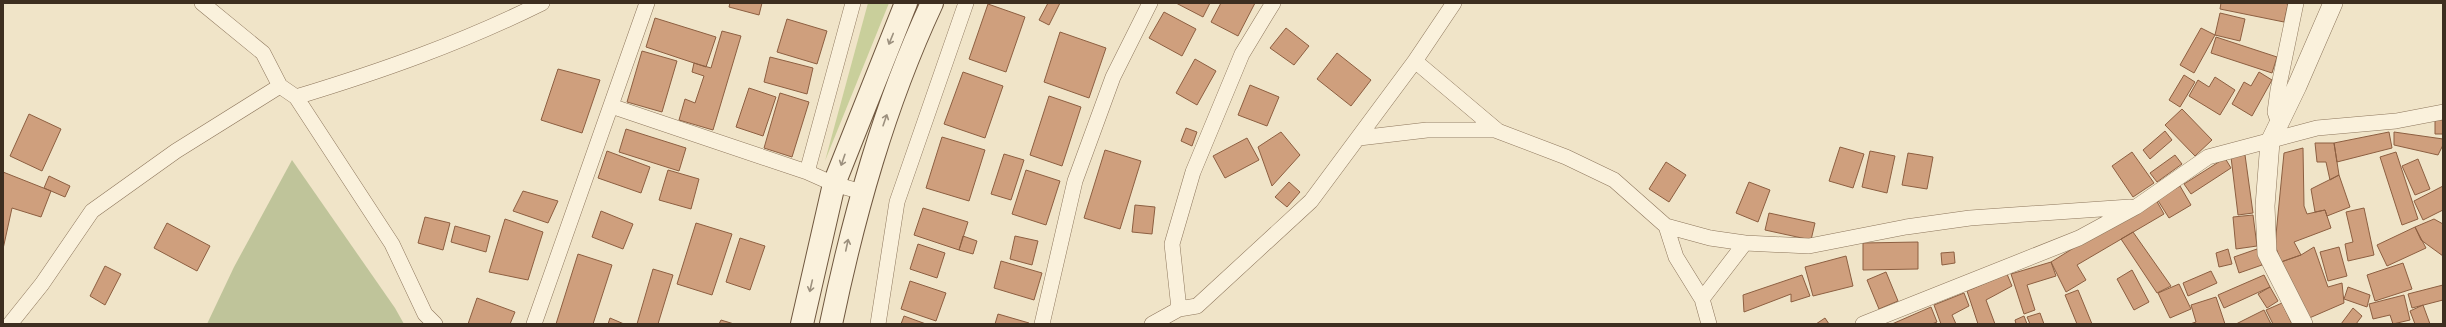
<svg xmlns="http://www.w3.org/2000/svg" width="2446" height="327" font-family="'Playfair Display',serif">
  <rect width="100%" height="100%" fill="#f0e4c8"/>
  <!-- green -->
  <path fill="#c9cf9b" d="M868 3H889L825 161Z"/>
  <!-- cemetery -->
  <path fill="#bfc49a" d="M292 160 395 308 404 324H207L234 267Z"/>
  <!-- building -->
  <path fill="#cf9f7d" stroke="#8d5f41" d="M730 3H762L759 15 729 7Z
    M1048 3H1060L1049 25 1039 20Z
    M1176 3H1210L1203 17Z
    M1221 3H1255L1238 36 1211 22Z
    M2221 3H2284L2288 4 2284 22 2220 9Z
    M988 4 1025 17 1006 72 969 59Z
    M1164 12 1196 29 1182 56 1149 38Z
    M2220 13 2245 19 2240 41 2215 35Z
    M655 18 716 37 706 67 646 47Z
    M787 19 827 31 817 64 777 52Z
    M1286 28 1309 46 1294 65 1270 48Z
    M2201 28 2215 35 2194 73 2180 65Z
    M722 31 741 36 713 130 679 120 685 99 695 103 704 76 692 72 694 63 711 68Z
    M1060 32 1106 48 1089 98 1044 82Z
    M2216 37 2277 57 2272 73 2211 53Z
    M642 51 677 61 662 112 627 102Z
    M1337 53 1371 80 1351 106 1317 79Z
    M770 57 813 68 807 94 764 82Z
    M1195 59 1216 71 1197 105 1176 93Z
    M558 69 600 80 582 133 541 120Z
    M963 72 1003 86 985 138 944 124Z
    M2259 72 2272 80 2252 116 2232 104 2244 82 2251 86Z
    M2184 75 2195 82 2180 107 2169 100Z
    M2215 77 2235 90 2220 115 2189 96 2198 80 2209 87Z
    M1250 85 1279 97 1267 126 1238 115Z
    M749 88 776 97 763 136 736 127Z
    M780 93 809 102 792 157 764 148Z
    M1049 96 1081 107 1062 166 1030 155Z
    M2182 109 2212 140 2195 156 2165 125Z
    M29 114 61 129 42 171 10 156Z
    M2435 119 2443 120V134H2435Z
    M1186 128 1197 132 1192 146 1181 141Z
    M626 129 686 148 679 171 619 152Z
    M2165 131 2172 140 2150 159 2143 150Z
    M1281 132 1300 155 1272 186 1258 147Z
    M2389 132 2392 148 2337 162 2334 143Z
    M2394 132 2443 139V145L2438 155 2394 145Z
    M942 137 985 150 969 201 926 188Z
    M1247 138 1259 160 1225 178 1213 156Z
    M2315 143H2334L2339 175 2330 180 2326 162H2317Z
    M1840 147 1864 154 1853 188 1829 181Z
    M2303 148 2304 206 2307 214 2325 210 2331 228 2294 242 2301 255 2281 262 2275 245 2284 153Z
    M1105 150 1141 161 1120 229 1084 218Z
    M607 151 650 167 641 193 598 178Z
    M1870 151 1895 156 1887 193 1862 187Z
    M2132 152 2154 183 2133 197 2112 166Z
    M2396 152 2418 219 2402 225 2380 157Z
    M1908 153 1933 157 1927 189 1902 185Z
    M1004 154 1024 160 1011 200 991 194Z
    M2175 155 2182 164 2157 182 2150 173Z
    M2245 155 2253 213 2238 215 2231 157Z
    M2225 158 2231 168 2191 194 2184 184Z
    M2418 159 2430 189 2415 195 2402 166Z
    M1666 162 1686 175 1669 202 1649 189Z
    M668 170 699 179 691 209 659 200Z
    M1026 170 1060 181 1046 225 1012 214Z
    M3 172 51 191 41 217 12 208 3 249Z
    M2339 175 2350 207 2327 216 2325 210 2315 212 2311 189Z
    M49 176 70 186 65 197 44 188Z
    M1289 182 1300 192 1287 207 1275 197Z
    M1749 182 1770 190 1758 222 1736 213Z
    M2180 186 2191 205 2169 218 2157 199Z
    M2443 186V210L2423 220 2414 201Z
    M523 191 558 201 548 223 513 211Z
    M2155 198 2164 214 2077 265 2086 280 2066 292 2051 262Z
    M1135 205 1155 207 1152 234 1132 232Z
    M923 208 968 222 959 250 914 235Z
    M2364 208 2374 255 2348 261 2345 244 2353 242 2346 212Z
    M601 211 633 224 623 249 592 237Z
    M1769 213 1815 223 1811 240 1765 230Z
    M2253 215 2257 246 2236 249 2233 217Z
    M425 217 450 223 443 250 418 243Z
    M505 219 543 232 528 280 489 272Z
    M2434 219 2443 224V256L2421 240 2415 227Z
    M167 223 210 246 197 271 154 248Z
    M696 223 732 234 712 295 677 284Z
    M455 226 490 236 486 252 451 242Z
    M2415 227 2426 248 2387 266 2377 245Z
    M2133 232 2171 286 2157 293 2121 239Z
    M963 236 977 241 973 254 959 250Z
    M1015 236 1038 241 1032 265 1010 259Z
    M740 238 765 246 750 290 726 282Z
    M1918 242V269L1863 270V243Z
    M918 244 945 253 937 278 910 269Z
    M2314 247 2328 287 2342 283 2344 303 2307 319 2281 262 2301 255Z
    M2339 247 2347 276 2328 281 2320 252Z
    M2228 249 2232 264 2219 267 2216 253Z
    M2257 249 2262 265 2239 273 2234 257Z
    M1954 252 1955 263 1942 265 1941 253Z
    M578 254 612 265 593 324H556Z
    M1846 256 1853 286 1813 296 1805 267Z
    M1001 261 1042 273 1034 300 994 288Z
    M2051 262 2056 276 2027 285 2035 310 2024 314 2011 274Z
    M2403 263 2412 289 2375 301 2367 275Z
    M105 266 121 274 105 305 90 296Z
    M653 269 673 275 658 324H637Z
    M2132 270 2149 302 2134 310 2117 279Z
    M2211 271 2217 283 2188 296 2183 283Z
    M1886 272 1898 301 1879 309 1867 280Z
    M2007 274 2012 286 1986 300 1995 324H1978L1967 291Z
    M1802 275 1810 296 1791 302V294L1744 312 1743 295Z
    M2264 275 2270 287 2224 308 2218 295Z
    M910 281 946 293 936 321 901 309Z
    M2179 284 2191 309 2170 318 2158 293Z
    M2443 285V300L2412 308 2408 294Z
    M2270 287 2278 301 2267 308 2258 294Z
    M2348 287 2370 295 2367 307 2344 299Z
    M2078 290 2092 324H2077L2065 295Z
    M1964 293 1969 306 1952 315 1956 324H1941L1934 305Z
    M2404 295 2410 320 2393 324 2390 315 2373 319 2369 304Z
    M2216 297 2225 324H2190L2196 322 2191 305Z
    M477 298 515 312 510 324H468Z
    M2282 303 2292 324H2273L2266 310Z
    M2423 305 2430 324H2415L2410 311Z
    M1931 307 1937 322 1932 324H1892Z
    M2353 308 2362 316 2356 324H2341Z
    M2264 310 2271 324H2236Z
    M2040 313 2044 324H2030L2027 317Z
    M998 314 1029 323V324H995Z
    M904 316 926 324H901Z
    M2024 316 2027 324H2016L2015 320Z
    M610 318 624 324H608Z
    M1825 318 1829 324H1816Z
    M721 320 734 324H719Z"/>
  <g fill="none" stroke-linecap="round" stroke-linejoin="round">
    <!-- minor casing -->
    <g stroke="#8d765c" stroke-width="16">
      <path id="minor" d="M202 3 263 53 280 86 296 97C382 71 461 43 542 3
        M853 3 807 172 834 184 862 192
        M1415 61 1498 131
        M296 97 392 244 425 314 435 324
        M611 106 807 172
        M2279 124 2275 112 2278 90 2296 3
        M1359 138 1427 130H1495L1566 157 1614 180 1666 226 1676 257 1702 299
        M1666 226 1710 238 1745 243
        M1179 309 1172 244 1193 172 1242 54 1273 3
        M10 324 42 284 92 211 176 151 280 86
        M534 324 647 3
        M878 324 897 202 966 3
        M1042 324 1075 181 1113 77 1150 3
        M1152 324 1179 309 1197 306 1311 201 1415 61 1454 3
        M1709 324 1702 299 1745 243 1809 246 1906 227 1970 218 2130 207
        M1863 324 2079 238 2136 207 2208 157 2317 128 2396 121 2443 112"/>
    </g>
    <!-- tertiary casing -->
    <g stroke="#8d765c" stroke-width="20">
      <path id="tertiary" d="M2303 324 2267 253 2265 206 2270 142 2297 86 2333 3"/>
    </g>
    <!-- secondary casing -->
    <g stroke="#6f573f" stroke-width="24">
      <path id="secondary" d="M802 324 834 184 906 3
        M831 324C854 214 884 106 932 3"/>
    </g>
    <!-- minor -->
    <use href="#minor" stroke="#faf1dc" stroke-width="15"/>
    <!-- tertiary -->
    <use href="#tertiary" stroke="#faf1dc" stroke-width="19"/>
    <!-- secondary -->
    <use href="#secondary" stroke="#faf1dc" stroke-width="22"/>
  </g>
  <!-- one-way arrows -->
  <defs><path id="oneway-shaft" d="M-6 0H5M1.5-3L5.5 0L1.5 3" fill="none" stroke-width="1.6" stroke-linecap="round" stroke-linejoin="round"/></defs>
  <g stroke="#9c907e">
    <use href="#oneway-shaft" transform="translate(891 39) rotate(112)"/>
    <use href="#oneway-shaft" transform="translate(885 120) rotate(-71)"/>
    <use href="#oneway-shaft" transform="translate(843 160) rotate(109)"/>
    <use href="#oneway-shaft" transform="translate(847 245) rotate(-78)"/>
    <use href="#oneway-shaft" transform="translate(811 286) rotate(103)"/>
  </g>
  <!-- border -->
  <rect width="2446" height="327" fill="none" stroke="#3d2e20" stroke-width="8"/>
</svg>
